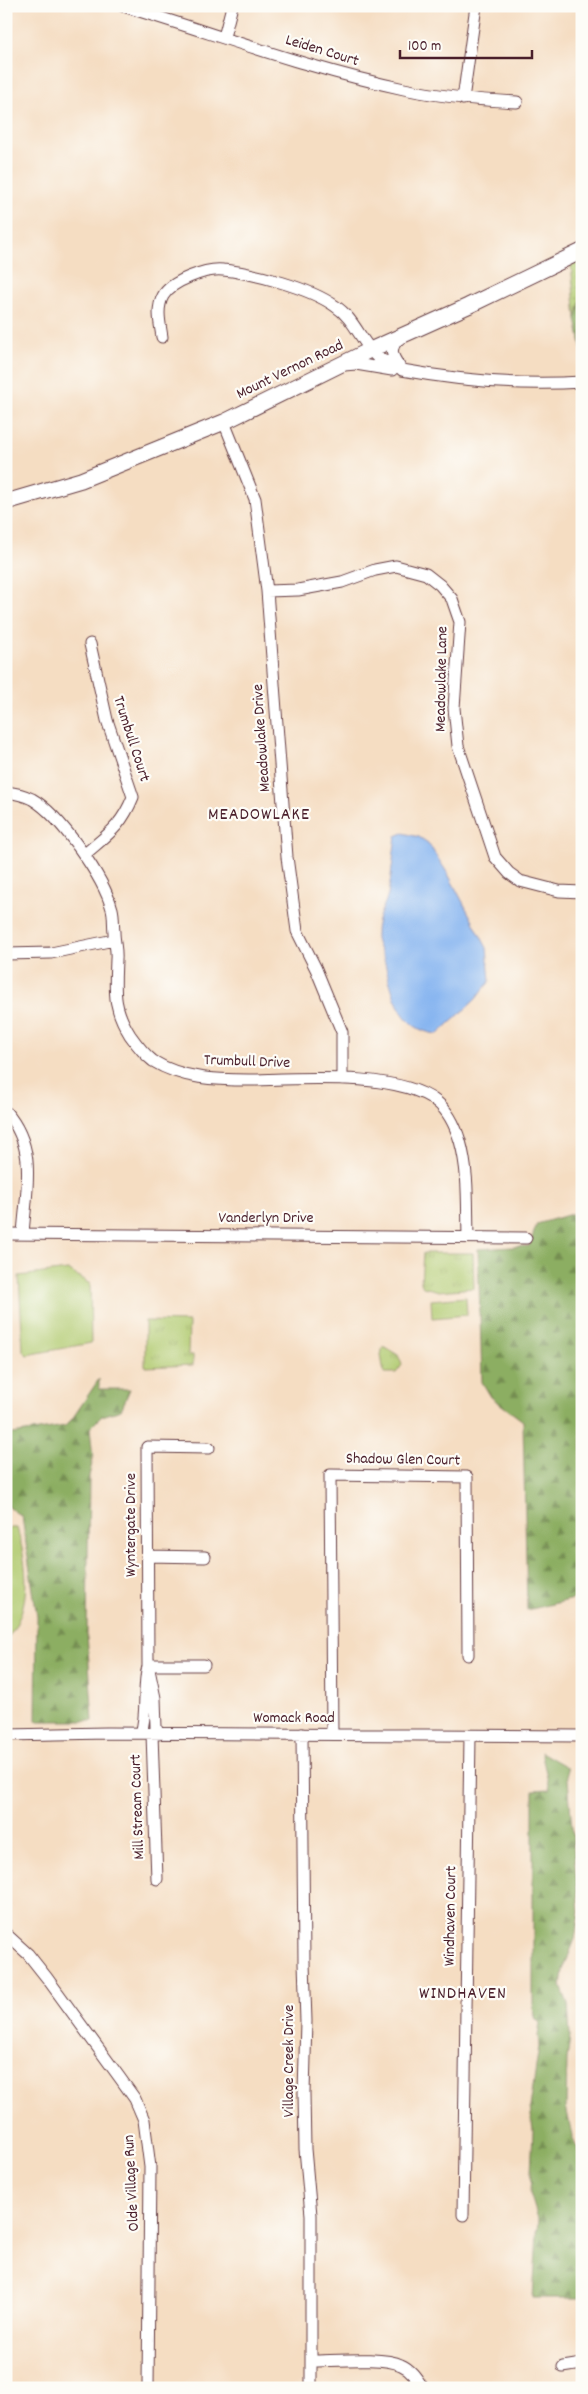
<svg xmlns="http://www.w3.org/2000/svg" width="588" height="2394" font-family="Dekko,sans-serif">
  <defs>
    <pattern id="grass-dots" width="8" height="8" patternUnits="userSpaceOnUse" patternTransform="scale(1.25)"><rect width="8" height="8" fill="#b1ca6f"/><path d="M2 2h.1M6 6h.1" fill="none" stroke="#9aad60" stroke-width="1.8" stroke-linecap="round"/></pattern>
    <pattern id="forest-firs" width="22" height="20" patternUnits="userSpaceOnUse" patternTransform="scale(1.25)"><rect width="22" height="20" fill="#8cae62"/><path d="M5 1l3.5 6h-7zM16 11l3.5 6h-7z" fill="#748d51"/></pattern>
    <pattern id="park-tufts" width="24" height="20" patternUnits="userSpaceOnUse" patternTransform="scale(1.25)"><rect width="24" height="20" fill="#b1ca6f"/><path d="M3 7l-1-3M5 7V3M7 7l1-3M15 17l-1-3M17 17v-4M19 17l1-3" fill="none" stroke="#9aad60"/></pattern>
  </defs>
  <rect width="100%" height="100%" fill="#fdfcf7"/>
  <filter id="ink" filterUnits="userSpaceOnUse"><feTurbulence type="fractalNoise" baseFrequency=".02" numOctaves="2"/><feDisplacementMap in="SourceGraphic" scale="10" xChannelSelector="R" yChannelSelector="G"/><feConvolveMatrix kernelMatrix="1 2 1 2 8 2 1 2 1" color-interpolation-filters="sRGB"/></filter>
  <filter id="wash" filterUnits="userSpaceOnUse"><feTurbulence type="fractalNoise" baseFrequency=".0096" numOctaves="4" result="noise"/><feDisplacementMap in="SourceGraphic" scale="20" xChannelSelector="R" yChannelSelector="G"/><feGaussianBlur stdDeviation="1.12" result="paint"/><feColorMatrix in="noise" values="0 0 0 0 0 0 0 0 0 0 0 0 0 0 0 0 0 1.4 0 .05"/><feComposite in="paint" operator="in"/></filter>
  <g filter="url(#wash)">
    <rect width="100%" height="100%" fill="#f5ddc2"/>
    <!-- grass -->
    <path fill="url(#grass-dots)" stroke="#7e744d" d="M582 259V295L576 319 571 264Z"/>
    <!-- forest -->
    <path fill="url(#forest-firs)" stroke="#6b6646" d="M582 295V350L576 319Z
      M582 1211V1597L527 1610 523 1421 491 1397 482 1382 478 1249 529 1246 537 1224Z
      M99 1379V1389H130L121 1410 102 1416 90 1428 93 1459 89 1476 87 1634 93 1721H36L37 1617 22 1517 6 1505V1435L65 1426 72 1419Z
      M541 1752 567 1767 579 1912 575 1939 563 1970 561 1986 568 2004 570 2036 567 2060 566 2106 572 2136 582 2158V2298H533L538 2219 530 2193 533 2131 530 2107 539 2046 538 2036 540 2023 534 2017 533 2003V1790L550 1789Z"/>
    <!-- park -->
    <path fill="url(#park-tufts)" stroke="#7e744d" d="M423 1253H473L474 1288 439 1291 423 1287 421 1283Z
      M145 1321 189 1322 188 1355H193V1365L145 1367Z
      M383 1346 398 1355 402 1365 396 1373H384L381 1355Z"/>
    <!-- pitch -->
    <path fill="#b1ca6f" stroke="#7e744d" d="M68 1270 90 1284 91 1343 27 1355 23 1351 19 1276Z
      M466 1297 467 1315 432 1318 431 1300Z
      M6 1528H17C28 1567 33 1607 6 1640Z"/>
    <!-- water -->
    <path fill="#85b4f0" stroke="#686a8e" d="M403 833 419 837 428 843 448 874 487 948 490 981 475 1000 438 1034C398 1031 392 990 384 959 381 951 375 943 376 934 376 917 384 909 388 894 392 875 393 855 396 836Z"/>
  </g>
  <g filter="url(#ink)">
    <g fill="none" stroke-linecap="round" stroke-linejoin="round">
      <!-- minor casing -->
      <g stroke="#643c42" stroke-width="13">
        <path id="minor" d="M123 6C216 34 308 69 404 89 441 97 479 100 517 102
          M224 37 232 6
          M463 99 476 6
          M162 337C160 323 156 309 163 296 171 281 207 268 223 270 254 273 310 288 335 306 354 318 360 340 376 356 383 363 396 363 402 370 462 381 520 386 582 382
          M398 339C389 350 392 356 399 366
          M344 365 356 364 392 370
          M224 422 255 499 267 591 287 857 297 931 316 969 342 1032V1079
          M267 591 298 590 342 582 375 570 396 566 426 574 440 585 452 599 460 622 454 708 458 746 495 857 509 873 520 881 559 891 582 892
          M6 792C15 793 24 795 32 799 60 815 104 878 112 909 114 916 113 925 114 932 114 941 117 950 116 959 115 991 112 1006 130 1035 137 1045 144 1054 153 1061 182 1079 216 1080 249 1080 298 1079 398 1071 437 1102 448 1111 456 1128 460 1141 469 1172 467 1205 468 1236
          M84 855C108 834 121 827 133 797L107 720 90 644
          M6 954 51 953 114 940
          M6 1112C38 1149 26 1189 23 1234
          M6 1234 526 1238
          M147 1556 205 1557
          M148 1665H204
          M141 1733C148 1713 142 1688 148 1666
          M152 1734 157 1879
          M159 1734 156 1728 155 1698 148 1665 147 1447 209 1448
          M302 1734 304 1963 306 2021 304 2093 305 2149 311 2215V2388
          M332 1734 330 1475 467 1477 468 1655
          M6 1735 107 1733 582 1736
          M6 1934 28 1954 47 1978 120 2078 135 2099 144 2120 150 2167 148 2388
          M463 2215 470 1736
          M311 2361C333 2361 383 2356 401 2365 411 2369 417 2379 423 2388
          M563 2367 582 2364"/>
      </g>
      <!-- major casing -->
      <g stroke="#643c42" stroke-width="17">
        <path id="major" d="M6 502 81 480 224 422 370 350 468 306 582 251"/>
      </g>
      <!-- minor -->
      <use href="#minor" stroke="#fff" stroke-width="11"/>
      <!-- major -->
      <use href="#major" stroke="#fff" stroke-width="15"/>
    </g>
  </g>
  <g text-anchor="middle" dominant-baseline="central" stroke-width="4.5" stroke-linejoin="round" paint-order="stroke">
    <!-- street labels -->
    <g font-size="16" fill="#4a1f2b" stroke="#fdfcf7">
      <text transform="translate(322 51) rotate(17)">Leiden Court</text>
      <text transform="translate(290 370) rotate(-26)">Mount Vernon Road</text>
      <text transform="translate(442 679) rotate(-89)">Meadowlake Lane</text>
      <text transform="translate(262 738) rotate(-94)">Meadowlake Drive</text>
      <text transform="translate(131 739) rotate(72)">Trumbull Court</text>
      <text transform="translate(247 1062) rotate(2)">Trumbull Drive</text>
      <text x="266" y="1218">Vanderlyn Drive</text>
      <text transform="translate(403 1460) rotate(1)">Shadow Glen Court</text>
      <text transform="translate(131 1525) rotate(-90)">Wyntergate Drive</text>
      <text x="294" y="1718">Womack Road</text>
      <text transform="translate(138 1807) rotate(-92)">Mill Stream Court</text>
      <text transform="translate(451 1916) rotate(-89)">Windhaven Court</text>
      <text transform="translate(289 2061) rotate(-90)">Village Creek Drive</text>
      <text transform="translate(132 2183) rotate(-93)">Olde Village Run</text>
    </g>
    <!-- neighbourhood labels -->
    <g font-size="18" letter-spacing="1" fill="#4a1f2b" stroke="#fdfcf7">
      <text x="259" y="815">MEADOWLAKE</text>
      <text x="463" y="1994">WINDHAVEN</text>
    </g>
  </g>
  <!-- margin -->
  <rect width="588" height="2394" fill="none" stroke="#fdfcf7" stroke-width="25"/>
  <!-- scale -->
  <path d="M400 50v8h132v-8" fill="none" stroke="#4a1f2b" stroke-width="2.5"/>
  <text x="408" y="50" font-size="15" fill="#4a1f2b" stroke="#fdfcf7" stroke-width="4" paint-order="stroke">100 m</text>
</svg>
